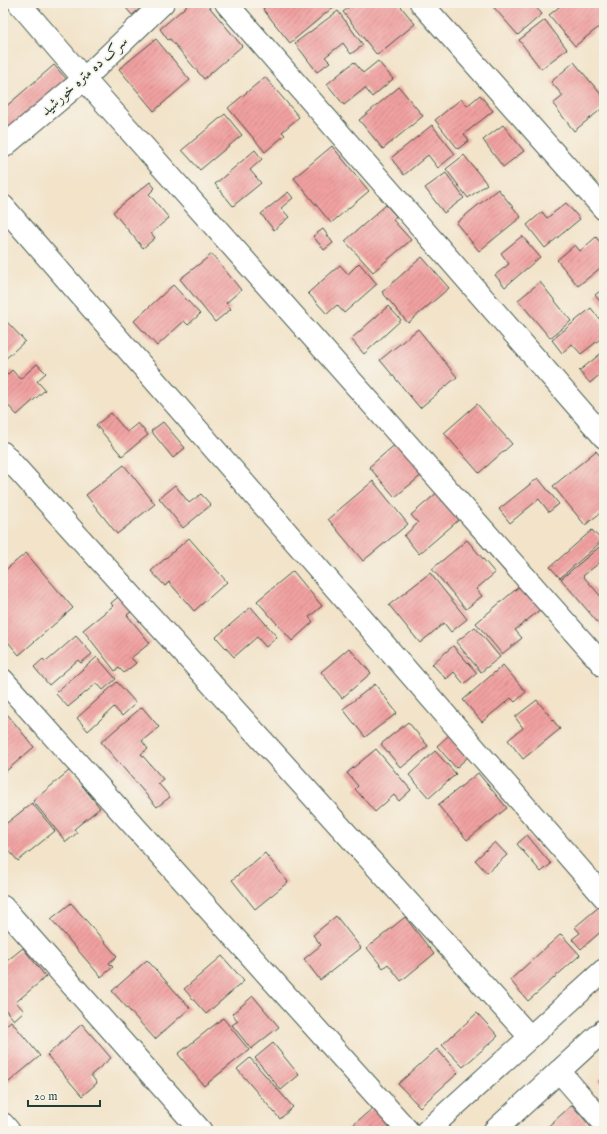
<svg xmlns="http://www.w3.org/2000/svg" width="607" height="1134" font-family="'IM FELL English',Amiri,serif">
  <defs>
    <pattern id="building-hatch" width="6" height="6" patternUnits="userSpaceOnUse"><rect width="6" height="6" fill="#f1a0a0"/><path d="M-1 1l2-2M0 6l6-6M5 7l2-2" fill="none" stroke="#c38483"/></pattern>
  </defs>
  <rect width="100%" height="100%" fill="#f7f3e8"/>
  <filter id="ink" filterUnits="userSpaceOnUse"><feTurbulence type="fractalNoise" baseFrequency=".025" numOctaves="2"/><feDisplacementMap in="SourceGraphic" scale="8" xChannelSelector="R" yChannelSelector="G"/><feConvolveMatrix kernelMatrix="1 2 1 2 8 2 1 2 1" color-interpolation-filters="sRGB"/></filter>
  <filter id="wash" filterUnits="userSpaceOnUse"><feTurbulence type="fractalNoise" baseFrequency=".012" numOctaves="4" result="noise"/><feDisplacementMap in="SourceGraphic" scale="16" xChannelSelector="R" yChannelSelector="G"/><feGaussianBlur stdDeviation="0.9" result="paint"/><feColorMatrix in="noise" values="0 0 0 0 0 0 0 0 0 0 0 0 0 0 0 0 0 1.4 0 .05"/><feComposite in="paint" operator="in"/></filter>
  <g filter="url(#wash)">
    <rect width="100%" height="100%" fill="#f2e3c9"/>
    <g id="blocks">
      <!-- building -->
      <path fill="url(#building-hatch)" d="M122 3H148L132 15Z
        M190 3H206L242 46 204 79 170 39 168 40 160 29Z
        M270 3H336L337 4 290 43 263 9Z
        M354 3H398L415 24 377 55 343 12Z
        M490 3H532L542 14 518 35Z
        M564 3H604V23L575 46 549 15Z
        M338 11 363 45 351 54 343 43 325 57 330 62 317 72 295 43Z
        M545 20 567 49 541 69 519 40Z
        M156 39 190 80 154 111 119 69Z
        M378 61 393 79 372 97 365 88 344 105 327 84 354 62 363 73Z
        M574 62 604 98V107L574 131 553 104 563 96 551 82Z
        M54 65 69 82 3 138V109Z
        M265 77 299 117 282 132 285 135 265 152 228 108Z
        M399 87 423 116 383 149 359 120Z
        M480 95 493 111 464 134 469 140 458 149 435 120 461 99 467 106Z
        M225 114 242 135 200 170 182 150Z
        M432 125 455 154 438 168 428 155 404 175 391 158Z
        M503 125 524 151 503 167 483 140Z
        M332 146 369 191 331 223 294 178Z
        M255 150 262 159 250 170 261 183 233 206 215 184Z
        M464 155 487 184 468 198 446 169Z
        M446 173 464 198 444 213 425 188Z
        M150 182 155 188 149 194 169 218 151 233 155 238 143 248 113 212Z
        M498 189 521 217 479 251 456 223Z
        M288 192 293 198 281 208 289 217 274 230 261 214Z
        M566 203 580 219 545 248 527 225 542 212 547 218Z
        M386 205 396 216 393 220 411 240 373 272 345 241Z
        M323 229 333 243 324 250 313 236Z
        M522 236 540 257 505 287 495 275 509 264 501 253Z
        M596 237 604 247V265L578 286 557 260 575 245 580 251Z
        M212 254 241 290 226 303 231 309 215 322 180 279Z
        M422 257 449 288 408 323 382 292Z
        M359 263 377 284 344 313 337 305 327 314 308 293 340 265 348 274Z
        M540 282 571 321 550 338 518 300Z
        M173 285 200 314 188 325 184 321 157 346 134 321Z
        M604 288V307L595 295Z
        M388 306 401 320 364 354 351 339Z
        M591 308 604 325V336L581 354 572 344 562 353 552 340Z
        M6 321 25 341 3 361V324Z
        M418 329 457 377 420 408 380 360Z
        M604 351V371L590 383 579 371Z
        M37 364 46 373 37 381 45 390 17 415 3 400V379L12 370 20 379Z
        M477 404 512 444 479 473 444 433Z
        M111 413 127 432 138 423 148 435 122 456 96 425Z
        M163 422 185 448 173 458 151 431Z
        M398 442 424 473 395 497 369 467Z
        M596 451 604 461V510L585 525 553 486Z
        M124 465 155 504 117 534 86 495Z
        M538 478 559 504 549 512 539 499 510 523 499 509Z
        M373 481 408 524 363 561 328 519Z
        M175 485 189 503 201 494 211 505 183 528 159 498Z
        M438 492 461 518 419 554 404 536 418 523 411 515Z
        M592 530 602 541 560 578 550 567Z
        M189 538 227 582 194 611 169 582 165 586 151 571Z
        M467 540 495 573 476 589 482 596 466 609 432 569Z
        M604 543V559L583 576 604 600V630L561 579Z
        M26 553 73 608 19 655 3 636 5 634 3 632V572Z
        M293 571 322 606 309 617 313 622 292 641 257 601Z
        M430 573 467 619 451 632 444 623 420 643 389 605Z
        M521 585 541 609 515 630 522 638 502 654 476 623Z
        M123 593 136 608 127 615 150 643 131 658 136 663 124 673 119 668 115 671 83 630 113 606 111 603Z
        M251 607 277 637 266 647 257 637 234 657 216 637Z
        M475 627 500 657 481 672 456 642Z
        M76 636 92 654 81 663 78 660 49 685 34 667 43 659 46 662Z
        M453 646 477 673 464 684 454 672 446 679 432 664Z
        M349 648 371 673 342 698 321 672Z
        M97 657 116 679 103 690 97 683 68 707 55 693Z
        M503 665 526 692 515 702 511 698 482 722 463 700Z
        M117 682 136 703 122 716 114 707 88 731 77 718Z
        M375 684 397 713 365 737 343 709Z
        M537 700 560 729 523 759 508 740 523 728 515 717Z
        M142 707 159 727 142 741 148 749 141 754 163 779 158 783 170 797 157 807 101 742Z
        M3 709 34 747 5 772 3 770Z
        M408 722 428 746 401 768 381 744Z
        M449 735 468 757 456 768 437 746Z
        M376 749 411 790 399 801 394 795 375 812 355 789 358 786 347 773Z
        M435 751 456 774 429 798 409 775Z
        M70 770 100 808 74 829 77 833 66 842 33 801Z
        M478 773 507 808 467 840 438 805Z
        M32 803 55 831 18 861 6 847 3 850V826Z
        M527 835 551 864 541 872 517 844Z
        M495 842 507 855 487 873 475 860Z
        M265 853 288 882 255 909 232 880Z
        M71 903 117 956 109 963 113 967 101 977 51 919Z
        M600 906 604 911V929L581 949 572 939 580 933 575 927Z
        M336 916 361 948 320 980 304 959 321 945 313 935Z
        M405 917 434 954 401 981 388 964 383 968 367 948Z
        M561 934 580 955 528 1001 510 980Z
        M23 948 46 977 16 1002 24 1011 14 1020 3 1007V964Z
        M222 956 244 981 206 1014 184 989Z
        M147 960 190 1008 155 1039 112 991Z
        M253 996 279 1027 251 1049 232 1025 238 1021 232 1014Z
        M477 1013 498 1036 463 1067 442 1045Z
        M223 1018 249 1050 204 1086 178 1054Z
        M11 1021 40 1056 3 1087V1028Z
        M82 1024 111 1058 91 1075 97 1083 82 1096 47 1055Z
        M273 1043 299 1075 281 1090 255 1058Z
        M437 1049 458 1073 420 1107 398 1084Z
        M250 1058 293 1107 280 1119 237 1069Z
        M604 1076V1087L599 1081Z
        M572 1105 594 1131H543Z
        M374 1107 392 1128 389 1131H346Z"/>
    </g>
  </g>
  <g filter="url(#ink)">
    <use href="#blocks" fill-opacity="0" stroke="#3f564a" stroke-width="1"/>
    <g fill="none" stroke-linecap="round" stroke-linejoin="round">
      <!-- minor casing -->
      <g stroke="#3f564a" stroke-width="24">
        <path id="minor" d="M19 3 84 79 604 666
          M226 3 604 437
          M421 3 604 209
          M3 147 84 79 163 3
          M3 206 604 897
          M3 453 530 1037
          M3 680 408 1131
          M3 907 201 1131
          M559 1071 604 1123
          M3 1124 9 1131"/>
      </g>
      <!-- tertiary casing -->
      <g stroke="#3f564a" stroke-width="24">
        <path id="tertiary" d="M427 1131 604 970
          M494 1131 604 1030"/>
      </g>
      <!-- minor -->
      <use href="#minor" stroke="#fff" stroke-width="22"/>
      <!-- tertiary -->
      <use href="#tertiary" stroke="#fff" stroke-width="22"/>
    </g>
  </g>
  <g text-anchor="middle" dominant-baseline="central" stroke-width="3.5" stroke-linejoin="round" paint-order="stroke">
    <!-- street labels -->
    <g font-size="15" fill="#1f3d34" stroke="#f7f3e8">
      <text transform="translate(84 76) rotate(-42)">سرک ده متره خورشید</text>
    </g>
  </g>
  <!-- margin -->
  <rect width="607" height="1134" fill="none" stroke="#f7f3e8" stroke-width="16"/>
  <!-- scale -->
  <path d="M28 1100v6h72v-6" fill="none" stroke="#1f3d34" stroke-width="2"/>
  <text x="34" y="1100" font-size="12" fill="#1f3d34" stroke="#f7f3e8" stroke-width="3" paint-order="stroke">20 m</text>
</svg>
